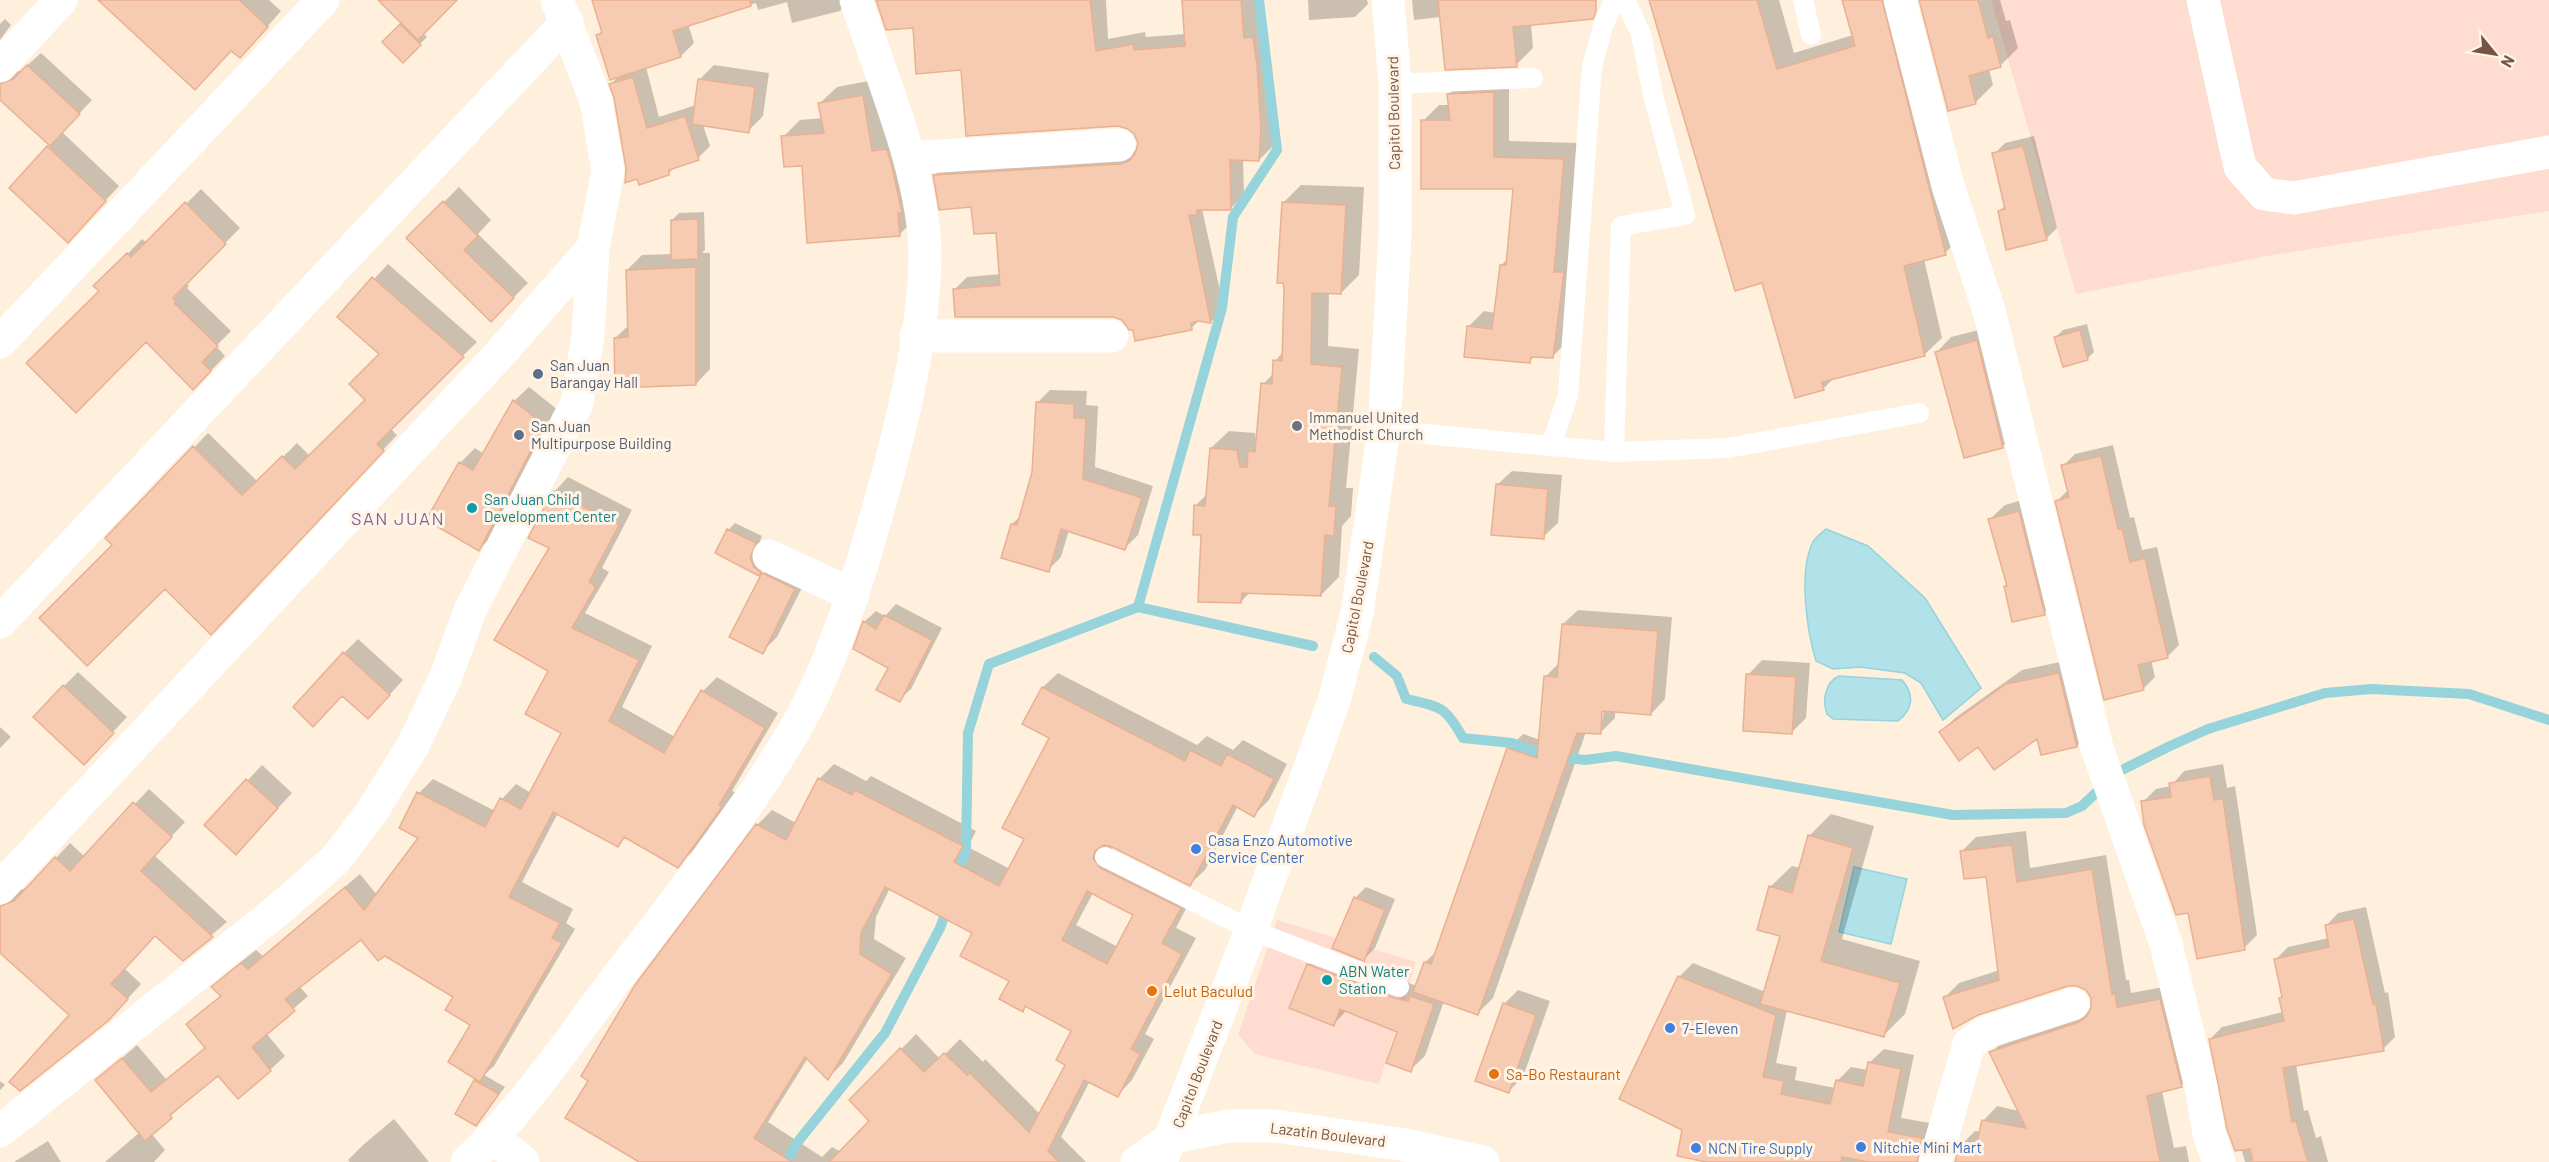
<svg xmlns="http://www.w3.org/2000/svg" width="2549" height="1162" font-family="Barlow,sans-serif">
  <rect width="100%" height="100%" fill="#fef0dd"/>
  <!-- commercial -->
  <path fill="#ffdcd0" d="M1991 0H2549V211L2267 256 2076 294Z
    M1277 920 1416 962 1379 1084 1255 1054 1238 1035Z"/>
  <!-- water -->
  <path fill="#b1e2e9" stroke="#96d3db" stroke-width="1.5" d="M1826 529 1868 546 1925 598 1981 688 1943 720 1921 683 1905 673 1860 667 1833 669 1816 661C1807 631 1798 571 1813 542 1816 537 1822 533 1826 529Z
    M1839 676 1902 680C1915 695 1913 709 1898 721L1833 719 1827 714C1822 701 1825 682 1839 676Z
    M1854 867 1907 879 1891 944 1839 932Z"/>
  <!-- shadow -->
  <path fill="#0003" fill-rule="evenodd" d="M100 0H269L281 11 254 42 232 49Z
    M380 0H456L423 33 427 37 403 61 384 42 403 23Z
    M593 0H850L840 11 792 23 787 2 758 10 756 3 688 24 694 43 681 56 646 67 659 117 696 105 699 80 714 65 769 73 763 116 748 131 703 125 710 146 698 158 677 165 668 174 638 177 628 168 611 84 619 76 598 35 603 30Z
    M876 0H1106L1108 39 1145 32 1146 37 1186 34 1183 0H1260L1262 25H1266L1269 52 1273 114 1272 147 1259 160 1243 159 1244 195 1231 208 1202 209 1224 309 1211 322 1200 320 1191 328H1135L1123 319 1113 316 954 290 967 277 1001 274 998 231 973 205 934 176 947 163 1134 151 1138 150 1139 143 1136 133 1129 127 962 69 914 27 887 29Z
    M1308 0H1367L1368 4 1355 17 1309 20Z
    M1412 0H1592L1531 24 1533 48 1516 65 1441 17 1414 20Z
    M1650 0H1779L1794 53 1853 35 1843 0H1902L1962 236 1945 253 1924 259 1942 338 1924 355 1835 377 1823 389 1763 281Z
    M1921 0H2000L2006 21 2010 20 2018 48 2000 66 1989 69 1993 85 1975 103Z
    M5 19 11 25 0 40V24Z
    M41 53 92 100 62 132 119 186 82 226 11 188 51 145 0 98V66L10 72 21 71Z
    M1509 77V141L1580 143 1568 341 1552 357 1535 355 1529 362 1468 327 1484 311 1496 313 1501 265 1508 259 1514 187 1423 121 1439 105H1450L1449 94 1465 79Z
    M879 79 916 218 899 235 804 164 783 137 800 120 823 118 820 103 837 87Z
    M2034 136 2057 228 2046 239 1999 211 2006 205 1994 154 2005 143Z
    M1301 185 1364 187 1359 275 1341 293 1329 292 1328 346 1359 349 1346 488H1353L1351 516 1342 526 1339 577 1321 595 1251 591 1241 602 1203 534 1195 506 1208 493 1211 448 1229 431 1255 433 1256 442 1263 384 1274 373 1275 361 1283 352 1286 289 1283 203Z
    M459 187 491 220 478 234 528 283 491 320 408 238Z
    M201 189 240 228 186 283 189 286 187 288 231 331 216 346 225 356 208 374 96 286 142 239 147 243Z
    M704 212 705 250 702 253H710V369L696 384 615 338 629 325 627 270 642 255 673 254 672 220 679 213Z
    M388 264 477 342 390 428 397 435 225 619 165 586 108 538 208 433 258 482 297 443 310 456 367 400 381 354 339 317Z
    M2087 324 2094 352 2087 359 2056 337 2063 330Z
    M1991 327 2017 432 2003 446 1965 456 1937 352 1951 337Z
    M529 387 558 410 494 535 479 549 428 519 460 463 475 448 484 454 514 401Z
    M1050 390 1087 391 1086 405 1098 406 1095 467 1153 486 1138 535 1125 548 1069 530 1061 557 1048 570 1012 524 1022 515 1034 473 1037 403Z
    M2113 445 2130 518 2134 517 2142 550 2157 547 2179 645 2167 657 2151 660 2155 677 2143 689 2057 501 2068 490 2063 466 2075 454Z
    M1512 471 1562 475 1558 523 1543 537 1497 485Z
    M568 477 632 510 602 568 609 572 585 613 652 646 622 707 675 737 703 691 717 677 778 713 732 791 735 792 692 852 677 866 626 836 618 845 558 813 522 882 573 909 566 923 575 929 494 1066 484 1075 505 1087 476 1124 475 1081 478 1079 472 1024 455 996 361 938 299 986 308 996 266 1033 285 1056 270 1070 238 1097 219 1073 151 1133 165 1150 154 1162H105L140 1132 97 1080 137 1045 166 1079 206 1047 188 1025 221 995 213 987 227 973 256 950 263 956 360 874 377 895 421 837 419 793 433 779 495 811 502 799 516 784 531 793 564 733 550 670 551 548 554 492Z
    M2033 497 2059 599 2044 613 2006 587 2008 584 1990 519 2005 505Z
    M735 523 762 536 757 550 765 568 759 574 717 552 728 530Z
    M777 560 809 574 777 637 762 652 731 636 763 573Z
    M896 604 942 628 911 689 899 700 890 667 864 622 876 611 885 616Z
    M1578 610 1672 617 1665 699 1651 714 1615 711V718L1600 733 1586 732 1493 998 1478 1013 1444 1001 1425 1056 1410 1070 1399 1031 1347 1010 1334 1024 1308 965 1323 951 1417 986 1425 962 1438 950 1508 749 1523 734 1540 740 1545 677 1560 662 1563 624ZM1601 703 1604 704 1603 719H1600ZM1313 965 1402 999 1401 1002 1313 968Z
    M358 639 403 680 382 703 344 653Z
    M2074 659 2091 731 2077 746 2042 753 2038 736 1978 745 1941 732 1955 718 2022 670Z
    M1762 660 1810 663 1806 718 1791 733 1748 675Z
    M78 672 127 717 98 748 64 686Z
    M1058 673 1197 745 1207 736 1233 750 1243 740 1287 764 1269 800 1254 815 1238 806 1205 870 1190 884 1109 844 1115 853 1194 893 1176 928 1196 938 1145 1034 1154 1039 1132 1080 1118 1095 1090 1081 1061 1137 1086 1162H641L757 825 772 810 796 823 819 779 834 764 866 781 871 776 976 831 968 847 1010 869 1026 838 1051 738 1024 724 1043 687ZM890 888 974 932 1011 980 1022 1010 1027 1005 1073 1030 1067 1064 1040 1114 985 1059 983 1062 960 1039 940 1059 916 1034 851 1100 871 1121 841 1152 832 1147 822 1157 768 1122 808 1058 828 1078 843 1063 906 958 874 939 876 917ZM1093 893 1135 915 1118 947 1076 925Z
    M0 727 11 737 0 748Z
    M2223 764 2227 788 2235 786 2257 935 2244 948 2190 911 2143 802 2156 789 2171 786 2184 771Z
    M262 765 292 793 250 838 206 825Z
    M149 789 185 822 154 855 227 922 183 959 156 934 124 968 141 984 122 1005 71 1015 0 950V907L15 892 29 887 70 843 85 857Z
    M1831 814 1874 826 1842 939 1920 961 1905 1014 1883 1036 1787 1010 1776 1063 1797 1067 1795 1080 1835 1088 1837 1081 1851 1067 1868 1070 1869 1063 1884 1049 1914 1055 1901 1118 1936 1124 1938 1162H1710L1684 1129 1679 977 1693 963 1765 992 1782 935 1770 887 1792 866 1800 868 1809 836Z
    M2026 831 2030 868 2106 855 2126 980H2129L2131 993 2174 985 2195 1072 2181 1086 2162 1091 2174 1148 2186 1146 2189 1162H1955L1961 1145 1975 1131 1981 1132 1983 1121 1997 1106 2019 1111 1991 1053 2005 1039 2093 1009 2092 997 2087 989 2078 984 1945 997 1959 983 2000 970 1987 875 1962 851 1976 837Z
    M1366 887 1395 899 1375 948 1364 959 1355 898Z
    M2366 907 2385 993 2388 992 2395 1037 2383 1049 2296 1064 2304 1111 2308 1110 2316 1138 2321 1136 2328 1162H2245L2210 1039 2222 1027 2283 1012 2280 998 2284 995 2275 960 2288 947 2329 938 2326 926 2338 913Z
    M1518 990 1550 1001 1523 1077 1508 1092 1504 1004Z
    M0 1081 5 1085 0 1090Z
    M394 1119 429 1162H350L348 1160 363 1145Z
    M48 1141 61 1162H14Z"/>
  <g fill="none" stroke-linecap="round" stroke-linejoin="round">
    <!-- stream -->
    <path stroke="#96d3db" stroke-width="10" d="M1138 607 1313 646
      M1374 657 1397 676 1406 699C1441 707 1445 706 1463 738L1512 743 1544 755 1585 760 1616 756 1953 815 2066 813 2082 806 2118 772 2170 746 2208 729 2325 693 2371 689 2469 694 2549 720
      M956 880 966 850 968 733 989 664 1138 607 1222 308 1233 217 1277 150 1259 0
      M787 1162 796 1144 885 1033 940 928 948 906"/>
  </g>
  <!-- building -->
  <path fill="#f6cbb2" stroke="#eab091" stroke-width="1.5" fill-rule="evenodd" d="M98 0H239L268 27 240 58 231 51 195 90Z
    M378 0H457L418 40Z
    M592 0H750L751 6 673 31 681 57 610 80 596 35 602 33Z
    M876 0H1090L1096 51 1133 44 1134 50 1185 46 1182 0H1241L1244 38 1253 37 1257 65 1261 128 1259 161 1230 160 1231 210H1197V215H1189L1211 323 1198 321 1191 323 1192 330 1135 341 1133 330H1129L1122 320 1113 317H955L953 289 1000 285 996 233 974 234 971 207 939 210 933 175 1120 164 1129 161 1135 154 1138 143 1134 134 1128 129 1118 126 966 136 961 70 916 74 913 28 886 30Z
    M1438 0H1596V11L1593 19 1513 27 1517 67 1445 70Z
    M1649 0H1757L1777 69 1855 46 1842 0H1882L1946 255 1904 266 1925 356 1822 382 1824 390 1795 398 1762 283 1735 291Z
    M1919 0H1978L1988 38 1993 36 2001 67 1969 76 1976 104 1948 111Z
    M400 24 421 45 403 63 382 42Z
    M27 65 80 114 50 146 0 100V84L13 79Z
    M633 77 647 128 685 116 699 160 669 170V175L639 185 637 179 625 183 626 168 614 98 609 84Z
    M698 79 755 87 749 133 692 124Z
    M1494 92V157L1564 159 1554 272H1564L1553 358 1531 357 1530 363 1464 357 1467 326 1492 329 1500 265H1506L1513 189H1421V120H1450L1447 94Z
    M863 95 872 151 887 149 892 167 902 213H898L900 236 807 243 802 166 784 167 781 136 824 133 818 103Z
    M47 146 106 201 68 243 9 188Z
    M2023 146 2047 240 2006 250 1998 211 2005 209 1992 153Z
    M443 201 478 236 464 250 514 298 491 322 406 238Z
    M185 202 226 244 173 298 176 301 174 303 218 346 202 362 211 371 193 390 146 342 76 413 26 363 99 291 93 286 127 253 131 257Z
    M1282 202 1346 205 1341 294 1312 293 1311 364 1342 367 1329 506H1336L1334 536 1325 535 1321 596 1242 593 1241 603 1198 602 1201 535H1193L1194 505 1205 506 1210 448 1237 450 1240 467H1247L1248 451 1255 452 1261 383 1272 384 1273 360 1282 361 1284 290 1283 283H1277Z
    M698 219V259L671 260V220Z
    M696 267V385L615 388 614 338 628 337 626 270Z
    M372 277 464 357 377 444 384 451 211 635 165 589 87 666 39 618 112 545 105 538 193 446 242 495 282 456 295 469 365 400 349 384 379 354 337 317Z
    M2080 330 2088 360 2063 367 2054 337Z
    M1977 340 2003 448 1964 458 1935 352Z
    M513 400 544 425 479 551 426 520 459 462 473 470Z
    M1036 402 1074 404V418H1086L1083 479 1142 498 1125 550 1061 529 1049 572 1001 558 1011 524 1017 525 1032 472Z
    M2101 456 2118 529 2122 528 2130 562 2145 558 2168 658 2138 665 2144 690 2104 700 2055 501 2069 497 2061 465Z
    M1496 484 1548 489 1544 539 1491 535Z
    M553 491 619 525 589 582 596 587 572 628 639 660 609 721 664 753 701 690 765 728 719 805 722 807 678 868 624 837 618 847 553 812 509 897 560 923 552 938 562 943 480 1082 448 1062 470 1025 445 1010 453 997 385 956 378 961 361 940 285 999 295 1011 252 1047 271 1071 238 1099 218 1076 170 1115 172 1118 145 1141 95 1080 122 1058 151 1092 205 1048 186 1024 221 996 211 987 241 963 248 969 345 887 364 910 418 838 399 828 417 792 485 827 500 798 521 809 561 733 525 714 548 671 494 640 549 548 528 538Z
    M2019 511 2045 615 2012 622 2004 586H2007L1988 519Z
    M727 529 756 543 750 558 754 567 761 573 759 576 715 553Z
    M762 573 795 589 763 654 729 637Z
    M884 615 932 640 900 702 876 690 888 668 853 649 863 621 876 629Z
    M1562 624 1658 631 1651 715 1602 711 1601 734 1577 733 1478 1015 1413 992 1424 962 1431 964 1507 748 1537 758 1544 676 1557 677Z
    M343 652 390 695 368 719 342 696 313 727 293 707Z
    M2059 673 2077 747 2041 755 2037 739 1994 770 1978 747 1959 761 1939 732 2006 684Z
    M1746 674 1796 677 1792 734 1743 731Z
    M63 685 114 733 84 765 33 717Z
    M1042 687 1185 761 1190 750 1221 766 1227 754 1274 779 1254 817 1233 805 1190 886 1110 846 1104 845 1095 851 1093 858 1100 868 1181 908 1162 943 1182 954 1131 1049 1140 1054 1118 1097 1084 1080 1048 1151 1059 1162H829L869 1121 849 1100 900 1048 924 1072 944 1053 967 1075 970 1073 1029 1132 1065 1065 1056 1060 1071 1031 1025 1006 1023 1012 999 999 1009 981 960 956 972 933 885 887 861 933 860 954 892 974 828 1080 805 1057 754 1138 792 1162H639L565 1118 588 1081 581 1076 635 985 756 824 786 840 818 778 852 795 855 790 963 846 954 862 999 886 1024 839 1002 828 1049 738 1022 724ZM1087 891 1133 915 1107 964 1062 940Z
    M2210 776 2214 800 2223 799 2245 950 2197 959 2188 913 2176 915 2144 825 2141 801 2171 797 2169 783Z
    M246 779 278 808 236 855 204 825Z
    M133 802 172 837 141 871 213 937 183 961 155 936 111 984 128 999 108 1021 20 1091 9 1082 69 1015 0 953V906L14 901 55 857 70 871Z
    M1808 835 1853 848 1821 961 1900 983 1884 1037 1760 1004 1780 936 1757 930 1769 886 1792 893Z
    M2012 845 2017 882 2092 869 2112 994 2115 993 2117 1007 2160 999 2182 1087 2147 1096 2160 1162H1955L1959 1146 1975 1149 1982 1120 2026 1128 1989 1052 2079 1022 2087 1016 2091 1007V998L2086 990 2077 986H2068L1978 1015 1953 1029 1943 997 1999 980 1986 877 1964 879 1960 851Z
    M1354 897 1385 910 1364 961 1332 948Z
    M2354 919 2373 1004H2376L2384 1051 2283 1068 2292 1122 2296 1121 2308 1162H2253L2250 1149 2235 1151 2227 1129 2209 1039 2284 1021 2279 998 2282 997 2274 959 2329 947 2325 925Z
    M1307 964 1395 998 1408 1001 1410 996 1434 1004 1411 1072 1386 1063 1397 1032 1340 1009 1334 1026 1289 1008Z
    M1678 976 1776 1015 1763 1077 1784 1081 1781 1094 1830 1104 1836 1080 1863 1086 1868 1062 1901 1069 1888 1132 1922 1138 1917 1162H1868L1842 1157 1841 1162H1706L1677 1156 1682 1130 1619 1099Z
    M1503 1003 1536 1015 1509 1093 1475 1081Z
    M474 1080 499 1094 476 1126 455 1114Z"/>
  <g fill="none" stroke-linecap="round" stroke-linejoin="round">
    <!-- service -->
    <path stroke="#fff" stroke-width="20" d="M1803 0 1811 35
      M1395 84 1533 78
      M1384 430 1614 452 1728 448 1919 413
      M1551 446 1568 395 1592 67 1603 26 1614 0
      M1614 452 1621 226 1685 215 1653 95 1641 34 1625 0
      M1105 857 1251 930 1399 987"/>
    <!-- minor -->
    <path stroke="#fff" stroke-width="33" d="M1900 0 1948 186 1989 311 2097 748 2166 944 2201 1087 2209 1134 2219 1162
      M2203 0 2240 167 2264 194 2294 198 2549 152
      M0 66 61 0
      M909 158 1119 145
      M916 336H1112
      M0 342 323 0
      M769 556 853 595
      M0 622 567 22
      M0 888 496 358 593 248
      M0 1131 278 910 335 860 371 813 413 745 445 679 471 608 577 403 588 336 593 248 608 171 596 101 557 0
      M494 1138 523 1162
      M467 1162C524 1109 569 1041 616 979 678 898 743 818 795 729 835 659 858 580 880 503 902 424 923 341 925 259 926 178 881 77 856 0
      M1935 1162 1969 1044 1984 1033 2073 1004"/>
    <!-- tertiary -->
    <path stroke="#fff" stroke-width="33" d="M1137 1162 1173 1137"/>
    <!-- secondary -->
    <path stroke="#fff" stroke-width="33" d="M1173 1137 1228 1126H1276L1406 1145 1483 1162
      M1161 1162 1251 930 1334 701 1357 613 1384 430 1395 234V84L1388 0"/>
  </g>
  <!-- markers -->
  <g fill="#5c6f8a" stroke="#fff4e5" stroke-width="2">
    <circle cx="538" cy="374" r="6"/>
    <circle cx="519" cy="435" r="6"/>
  </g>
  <circle fill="#6b7280" stroke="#fff4e5" stroke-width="2" cx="1297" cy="426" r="6"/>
  <g fill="#0f9aa8" stroke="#fff4e5" stroke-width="2">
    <circle cx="472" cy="508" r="6"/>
    <circle cx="1327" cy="980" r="6"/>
  </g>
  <g fill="#3f7fe0" stroke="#fff4e5" stroke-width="2">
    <circle cx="1196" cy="849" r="6"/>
    <circle cx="1670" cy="1028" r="6"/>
    <circle cx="1861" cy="1147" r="6"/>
    <circle cx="1696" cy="1148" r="6"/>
  </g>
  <g fill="#e8710a" stroke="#fff4e5" stroke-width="2">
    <circle cx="1152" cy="991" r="6"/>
    <circle cx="1494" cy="1074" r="6"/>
  </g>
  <g text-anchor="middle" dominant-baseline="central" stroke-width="6" stroke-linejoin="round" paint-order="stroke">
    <!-- street labels -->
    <g font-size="15" fill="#755444" stroke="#fff4e5">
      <text transform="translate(1393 113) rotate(-91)">Capitol Boulevard</text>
      <text transform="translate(1357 597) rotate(-79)">Capitol Boulevard</text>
      <text transform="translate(1197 1074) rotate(-69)">Capitol Boulevard</text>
      <text transform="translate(1328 1134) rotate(7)">Lazatin Boulevard</text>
    </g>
    <!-- service labels -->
    <g font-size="15" fill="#4e5e75" stroke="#fff4e5" text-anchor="start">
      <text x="550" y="365">San Juan<tspan x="550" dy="17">Barangay Hall</tspan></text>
      <text x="531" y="426">San Juan<tspan x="531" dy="17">Multipurpose Building</tspan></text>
    </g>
    <!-- worship labels -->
    <g font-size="15" fill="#5b616d" stroke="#fff4e5" text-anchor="start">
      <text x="1309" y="417">Immanuel United<tspan x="1309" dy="17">Methodist Church</tspan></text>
    </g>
    <!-- culture labels -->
    <g font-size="15" fill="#0d838f" stroke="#fff4e5" text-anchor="start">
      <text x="484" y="499">San Juan Child<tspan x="484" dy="17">Development Center</tspan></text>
      <text x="1339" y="971">ABN Water<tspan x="1339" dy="17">Station</tspan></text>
    </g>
    <!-- shop labels -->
    <g font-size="15" fill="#366cbe" stroke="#fff4e5" text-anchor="start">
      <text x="1208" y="840">Casa Enzo Automotive<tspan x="1208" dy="17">Service Center</tspan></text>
      <text x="1682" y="1028">7-Eleven</text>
      <text x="1873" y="1147">Nitchie Mini Mart</text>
      <text x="1708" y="1148">NCN Tire Supply</text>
    </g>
    <!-- food labels -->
    <g font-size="15" fill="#c56008" stroke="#fff4e5" text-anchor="start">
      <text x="1164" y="991">Lelut Baculud</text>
      <text x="1506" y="1074">Sa-Bo Restaurant</text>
    </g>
    <!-- quarter labels -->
    <g font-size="18" letter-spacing="1.5" fill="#835f9a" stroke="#fff4e5">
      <text x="398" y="518">SAN JUAN</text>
    </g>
  </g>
  <!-- north arrow -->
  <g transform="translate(2495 54) rotate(120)" stroke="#fff4e5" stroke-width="4.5" paint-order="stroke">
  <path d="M0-4.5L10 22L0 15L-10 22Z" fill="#755444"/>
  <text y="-9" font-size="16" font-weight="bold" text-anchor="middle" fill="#755444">N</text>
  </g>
</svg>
